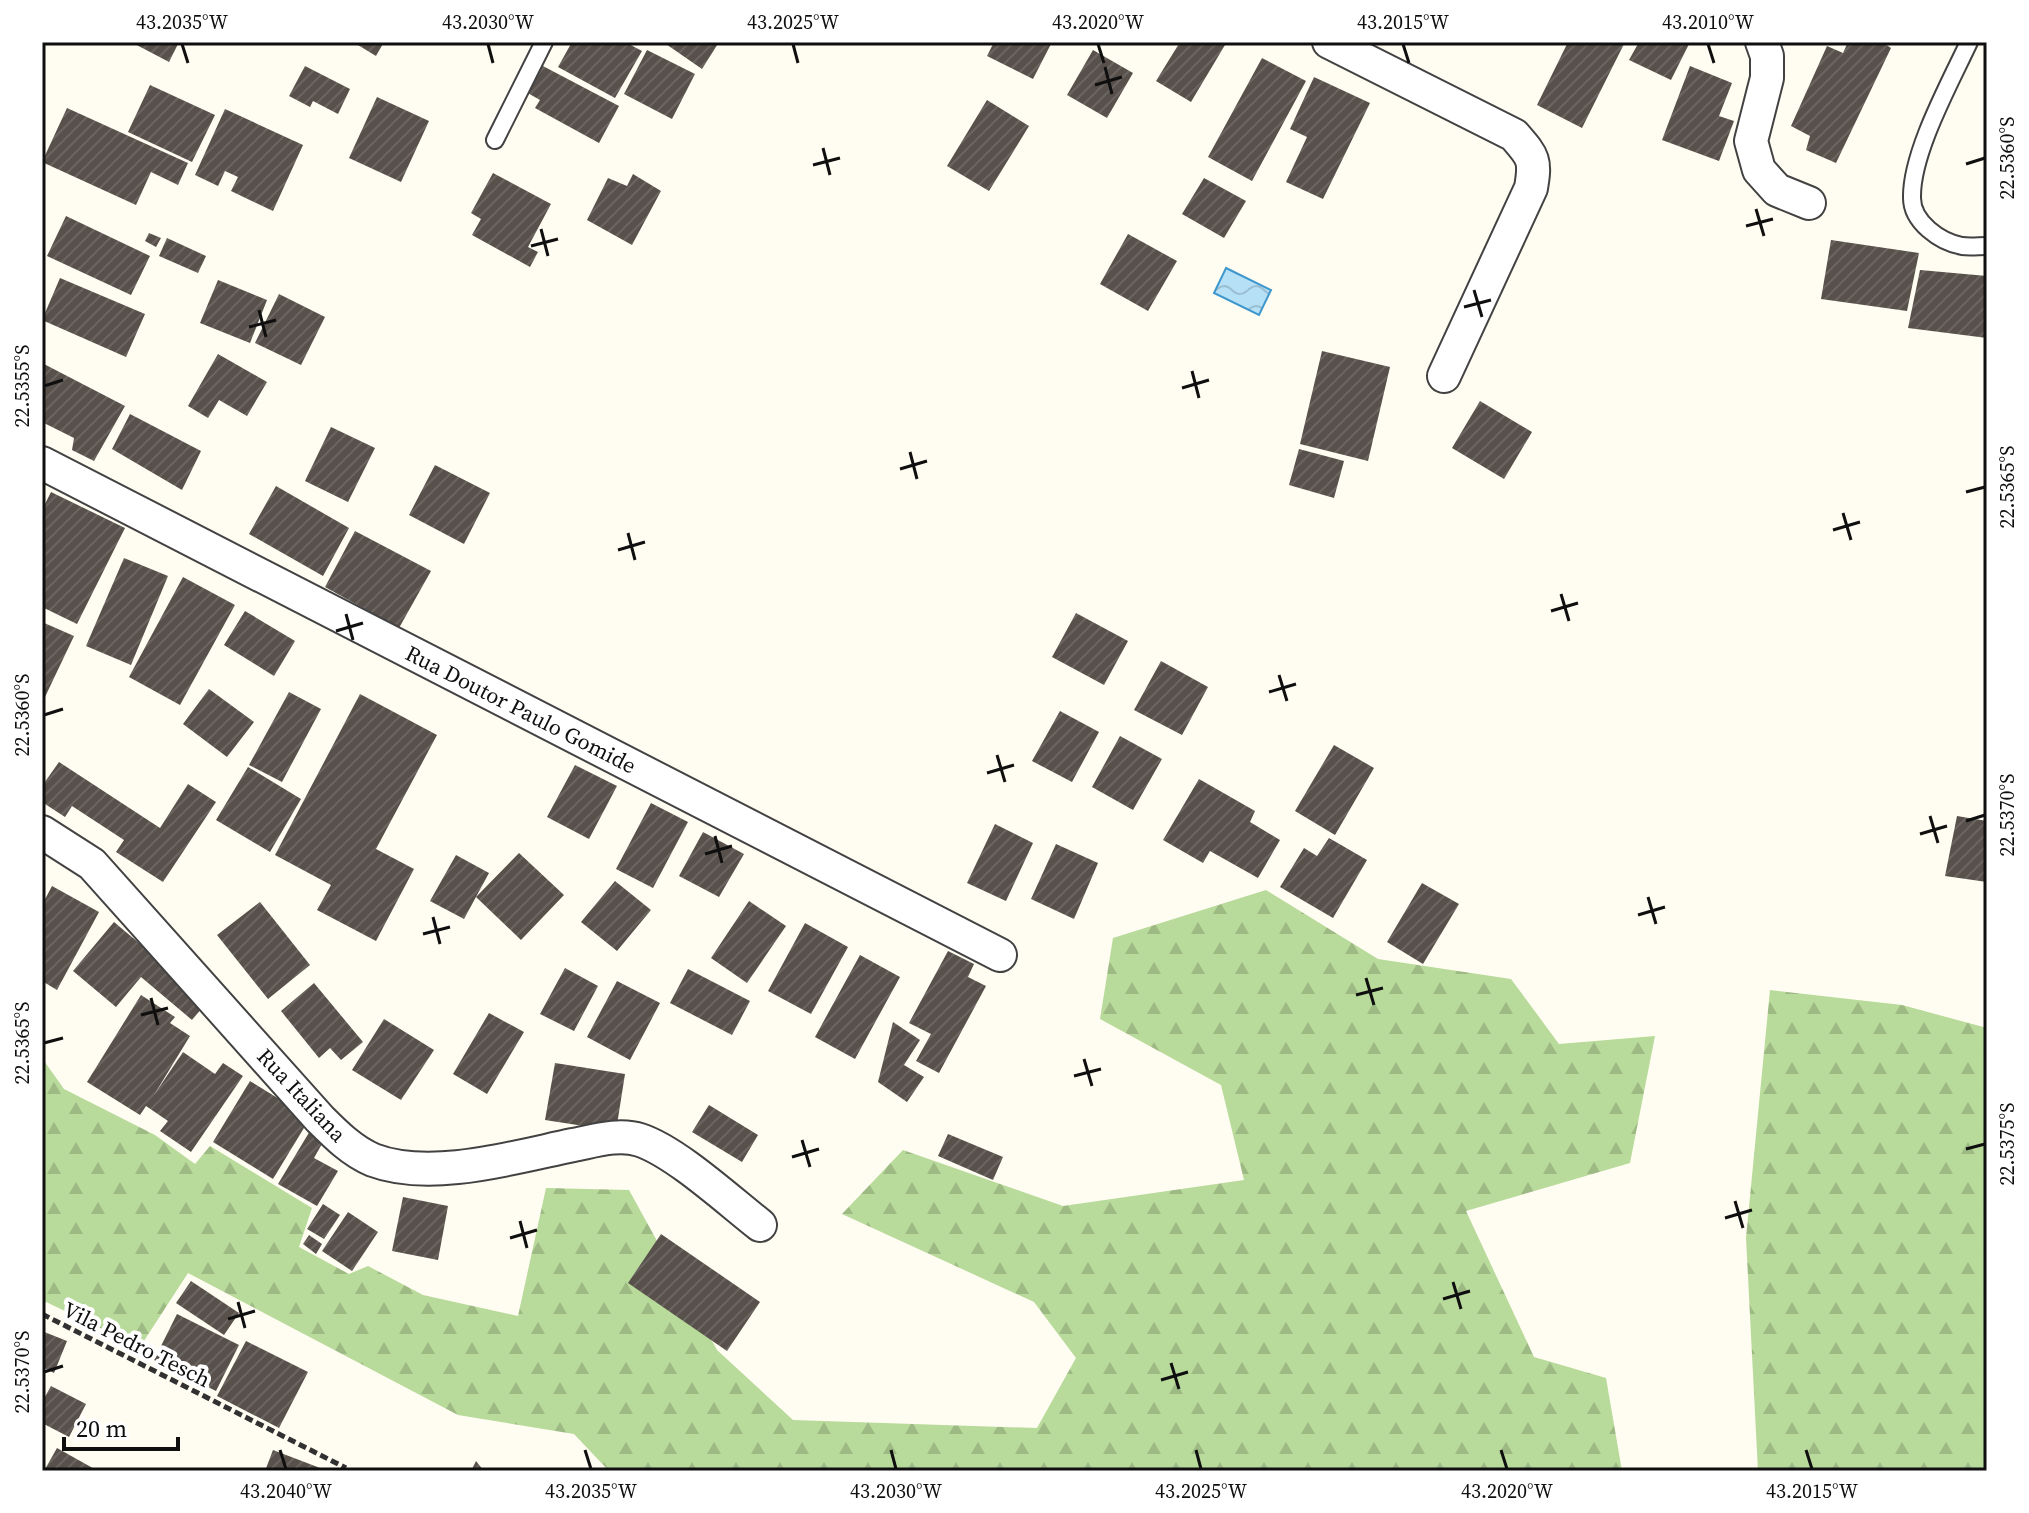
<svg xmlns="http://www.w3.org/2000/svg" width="2029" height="1513" font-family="'Source Serif 4',serif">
  <defs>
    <pattern id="forest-firs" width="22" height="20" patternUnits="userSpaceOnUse" patternTransform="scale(2)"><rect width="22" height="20" fill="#b8da9a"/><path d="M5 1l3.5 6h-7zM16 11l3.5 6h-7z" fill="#9dba84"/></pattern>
    <pattern id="water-waves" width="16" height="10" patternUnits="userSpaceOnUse" patternTransform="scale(2)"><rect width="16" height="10" fill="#b6e0f6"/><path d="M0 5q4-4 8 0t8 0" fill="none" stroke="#9bbfd2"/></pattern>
    <pattern id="building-hatch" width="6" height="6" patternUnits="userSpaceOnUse" patternTransform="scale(2)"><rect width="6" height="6" fill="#58504b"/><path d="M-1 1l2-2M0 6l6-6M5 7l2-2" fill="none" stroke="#6b6561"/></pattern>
  </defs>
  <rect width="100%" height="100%" fill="#fffcf1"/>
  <!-- forest -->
  <path fill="url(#forest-firs)" d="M1266 890 1378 959 1511 979 1559 1044 1655 1036 1630 1163 1466 1211 1534 1357 1606 1378 1622 1471H609L574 1434 458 1415 188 1273 140 1347 42 1300V1058L64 1089 155 1135 195 1164 210 1146 312 1208 299 1247 349 1274 368 1266 423 1295 518 1316 546 1188 629 1190 717 1350 793 1420 1037 1428 1076 1358 1034 1302 842 1214 903 1150 1063 1206 1244 1180 1221 1085 1100 1019 1113 938Z
    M1770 990 1902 1005 1987 1028V1471H1758L1746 1238Z"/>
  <!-- water -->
  <path fill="url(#water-waves)" stroke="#3d97cd" stroke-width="2" d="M1226 268 1271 290 1259 315 1214 293Z"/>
  <!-- building -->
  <path fill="url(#building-hatch)" d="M131 42H179L169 62Z
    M353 42H384L376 56Z
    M572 42H625L642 51 615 98 558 67Z
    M663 42H719L702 69Z
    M994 42H1052L1033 79 987 56Z
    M1180 42H1219L1225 45 1191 102 1156 81Z
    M1568 42H1625L1582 128 1537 105Z
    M1639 42H1690L1671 80 1629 60Z
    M1848 42H1882L1891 48 1836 163 1806 150 1810 136 1791 126 1827 46 1843 53Z
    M647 50 695 74 672 119 624 94Z
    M1093 50 1133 73 1107 118 1067 95Z
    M1262 58 1306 81 1252 181 1208 157Z
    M541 65 619 106 599 143 535 108 540 100 526 92Z
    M305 66 350 89 338 114 313 101 310 107 289 96Z
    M1690 66 1732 83 1719 116 1734 121 1719 161 1662 140Z
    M1314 77 1370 103 1323 199 1286 182 1307 137 1290 129Z
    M150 85 215 115 192 162 128 132Z
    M377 97 429 121 401 182 349 158Z
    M987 100 1029 126 989 191 947 166Z
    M67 108 188 163 178 185 151 172 136 205 42 162Z
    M225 109 303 145 273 211 231 191 238 177 225 171 218 186 195 175Z
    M493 173 551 204 528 247 538 252 530 267 472 235 481 219 471 213Z
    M633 174 661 191 632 245 587 220 608 178 627 186Z
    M1204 178 1246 201 1224 238 1182 214Z
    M66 216 150 256 131 295 47 256Z
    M149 233 161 238 156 247 145 241Z
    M1128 234 1177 261 1148 311 1100 284Z
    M167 238 206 256 198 273 159 256Z
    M1831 240 1919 253 1907 311 1821 299Z
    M1920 270 1987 276V338L1908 328Z
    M60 278 145 314 126 357 42 320Z
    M218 280 267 300 250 343 200 323Z
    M279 294 325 317 301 365 255 343Z
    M1322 351 1390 367 1368 461 1300 444Z
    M218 354 267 382 247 416 219 400 208 418 188 406Z
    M42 363 125 406 94 461 72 450 74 438 42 422Z
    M1480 401 1532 432 1504 479 1452 448Z
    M130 414 201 451 182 490 112 449Z
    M331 427 375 448 348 502 305 481Z
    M1299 449 1344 461 1334 498 1289 485Z
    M435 465 490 493 464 544 409 515Z
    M276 486 349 528 323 576 249 534Z
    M51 492 125 528 77 624 42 607V510Z
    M355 531 431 571 399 628 325 587Z
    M124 558 168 576 131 665 86 646Z
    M183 577 235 605 180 705 129 677Z
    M245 611 295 641 274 676 224 645Z
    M1076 613 1128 641 1104 685 1052 657Z
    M42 622 74 636 45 697 42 695Z
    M1161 661 1208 687 1182 735 1134 710Z
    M209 689 254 722 227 757 183 724Z
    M289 692 321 709 282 782 249 765Z
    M360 694 437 735 376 849 414 869 376 941 317 910 331 885 275 855Z
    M1060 711 1099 732 1072 782 1032 761Z
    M1120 736 1162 759 1133 810 1092 787Z
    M1334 745 1374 768 1335 835 1295 811Z
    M59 762 160 828 188 784 216 802 163 882 116 852 124 840 72 806 65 817 42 802V786Z
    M575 765 617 786 589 839 547 817Z
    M248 767 301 799 270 852 216 820Z
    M1199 779 1255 811 1250 822 1280 840 1258 878 1210 851 1203 863 1163 840Z
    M651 803 688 822 653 888 616 869Z
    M1957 816 1987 821V882L1945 876Z
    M995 824 1033 843 1006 901 967 883Z
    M703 832 744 854 719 897 679 876Z
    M1329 838 1367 860 1333 918 1280 887 1304 848 1317 856Z
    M1056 844 1098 863 1074 919 1031 899Z
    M519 853 564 895 521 940 476 897Z
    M456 855 489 873 464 919 430 901Z
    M615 881 651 910 617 951 581 922Z
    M1422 883 1459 904 1423 964 1387 942Z
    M52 886 99 912 57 990 42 981V905Z
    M749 901 786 926 747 983 711 958Z
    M260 902 310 965 268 999 217 935Z
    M114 922 208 1001 192 1020 141 977 116 1007 73 971Z
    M805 923 848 947 811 1014 768 991Z
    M948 951 974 964 968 977 986 986 939 1073 916 1061 931 1034 909 1023Z
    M860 955 900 977 855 1059 815 1037Z
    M565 968 598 986 574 1031 540 1014Z
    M688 969 750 1001 732 1035 670 1003Z
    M617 981 660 1003 630 1060 587 1037Z
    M314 983 363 1042 341 1060 330 1048 319 1058 281 1011Z
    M141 995 175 1017 170 1023 190 1036 154 1095 183 1052 215 1074 223 1063 243 1076 191 1152 160 1131 168 1121 146 1106 140 1115 87 1082Z
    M489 1013 524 1032 487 1094 453 1074Z
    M384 1019 434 1050 401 1100 352 1070Z
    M893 1022 920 1040 904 1065 924 1077 907 1102 878 1082Z
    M555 1063 625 1074 616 1131 545 1120Z
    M250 1081 310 1118 273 1179 213 1142Z
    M709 1105 758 1135 742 1162 692 1132Z
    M313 1126 327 1135 314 1158 338 1171 317 1206 278 1184Z
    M948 1134 1003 1157 993 1180 938 1156Z
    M403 1197 448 1206 438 1260 392 1251Z
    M323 1204 340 1215 324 1239 307 1229Z
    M348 1212 378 1232 352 1271 322 1251Z
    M661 1234 760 1302 727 1351 628 1283Z
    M309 1235 322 1244 316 1254 303 1244Z
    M191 1281 239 1313 224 1335 176 1303Z
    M177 1314 239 1345 216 1391 154 1360Z
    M42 1331 67 1341 54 1373 42 1367Z
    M246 1341 308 1372 279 1428 217 1396Z
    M51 1386 86 1404 69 1437 42 1423V1402Z
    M57 1448 98 1471H44Z
    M273 1450 328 1471H265Z
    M476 1461 484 1471H471Z"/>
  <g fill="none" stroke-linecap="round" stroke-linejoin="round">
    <!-- service casing -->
    <g stroke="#424242" stroke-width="20">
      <path id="service" d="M1969 42C1950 83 1911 153 1912 198 1912 222 1940 242 1962 246 1970 247 1979 246 1987 246
        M495 140 544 42"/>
    </g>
    <!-- minor casing -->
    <g stroke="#424242" stroke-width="36">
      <path id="minor" d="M1329 42 1514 135C1533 157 1536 159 1531 188L1444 376
        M1762 42 1767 56V78L1751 141 1759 170 1777 190 1809 203
        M42 463 1000 955
        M42 832 92 864 320 1119C336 1135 352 1151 373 1160 431 1182 515 1157 573 1145 594 1141 619 1133 640 1140 676 1152 728 1200 760 1225"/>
    </g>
    <!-- path -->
    <path stroke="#313131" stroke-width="5" stroke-dasharray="8 4" stroke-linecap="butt" d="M42 1314 346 1468"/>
    <!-- service -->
    <use href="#service" stroke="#fff" stroke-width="16"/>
    <!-- minor -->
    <use href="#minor" stroke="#fff" stroke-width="32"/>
  </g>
  <!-- ticks -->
  <path fill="none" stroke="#0f0f0f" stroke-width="3" d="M182 44 188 63M488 44 493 63M793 44 798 63M1098 44 1104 63M1403 44 1409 63M1708 44 1714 63M1105 67 1112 94M1095 85 1122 77M823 148 830 175M1966 164 1985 158M813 165 840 158M1756 209 1764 236M1746 226 1773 219M541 229 548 256M531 246 558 239M1474 290 1482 317M1464 307 1491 300M259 310 266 337M249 327 276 320M1192 371 1199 398M44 386 63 380M1182 388 1209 380M910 452 917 479M900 469 927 461M1966 492 1985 487M1843 513 1851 540M1833 530 1860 522M628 533 635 560M618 550 645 542M1561 594 1569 621M1551 611 1578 603M346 614 353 640M336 631 363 623M1279 675 1287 701M1269 692 1296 684M44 715 63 709M997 755 1005 782M987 773 1014 765M1930 816 1938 843M1966 821 1985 815M1920 834 1947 826M715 836 722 863M705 854 732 846M1648 897 1656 924M1638 915 1665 907M433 917 440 944M423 934 450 927M1366 978 1374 1005M1356 995 1383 988M151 998 158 1025M141 1015 168 1008M44 1043 63 1038M1084 1059 1092 1086M1074 1076 1101 1069M802 1140 810 1167M1966 1149 1985 1144M792 1157 819 1149M1735 1201 1743 1228M1725 1218 1752 1210M520 1221 527 1248M510 1238 537 1230M1453 1282 1461 1309M1443 1299 1470 1291M238 1302 245 1328M228 1319 255 1311M1171 1363 1179 1389M44 1372 63 1366M1161 1380 1188 1372M280 1450 286 1469M585 1450 591 1469M891 1450 896 1469M1196 1450 1201 1469M1501 1450 1507 1469M1806 1450 1812 1469"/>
  <g text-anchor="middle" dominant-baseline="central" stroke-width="8" stroke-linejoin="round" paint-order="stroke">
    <!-- street labels -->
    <g font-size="22" fill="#0f0f0f" stroke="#fff">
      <text transform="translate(521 709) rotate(27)">Rua Doutor Paulo Gomide</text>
      <text transform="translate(302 1095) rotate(47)">Rua Italiana</text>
      <text transform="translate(137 1344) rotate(27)">Vila Pedro Tesch</text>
    </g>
  </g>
  <!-- border -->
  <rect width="2029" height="1513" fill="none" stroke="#ffffff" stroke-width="88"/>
  <!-- scale -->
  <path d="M64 1437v12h114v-12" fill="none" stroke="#0f0f0f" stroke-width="4"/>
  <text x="76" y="1437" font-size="24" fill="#0f0f0f" stroke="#ffffff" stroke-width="6" paint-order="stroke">20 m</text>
  <rect x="44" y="44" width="1941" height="1425" fill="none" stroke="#0f0f0f" stroke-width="3"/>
  <g font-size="20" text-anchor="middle" fill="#0f0f0f">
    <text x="182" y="29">43.2035°W</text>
    <text x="488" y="29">43.2030°W</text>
    <text x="793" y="29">43.2025°W</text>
    <text x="1098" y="29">43.2020°W</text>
    <text x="1403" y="29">43.2015°W</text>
    <text x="1708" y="29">43.2010°W</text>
    <text transform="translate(2007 158) rotate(-90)" y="7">22.5360°S</text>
    <text transform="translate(22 386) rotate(-90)" y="7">22.5355°S</text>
    <text transform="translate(2007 487) rotate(-90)" y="7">22.5365°S</text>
    <text transform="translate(22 715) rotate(-90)" y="7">22.5360°S</text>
    <text transform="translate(2007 815) rotate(-90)" y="7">22.5370°S</text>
    <text transform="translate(22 1043) rotate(-90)" y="7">22.5365°S</text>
    <text transform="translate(2007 1144) rotate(-90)" y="7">22.5375°S</text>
    <text transform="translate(22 1372) rotate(-90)" y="7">22.5370°S</text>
    <text x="286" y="1498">43.2040°W</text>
    <text x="591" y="1498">43.2035°W</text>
    <text x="896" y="1498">43.2030°W</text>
    <text x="1201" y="1498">43.2025°W</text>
    <text x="1507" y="1498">43.2020°W</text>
    <text x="1812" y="1498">43.2015°W</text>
  </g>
</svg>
